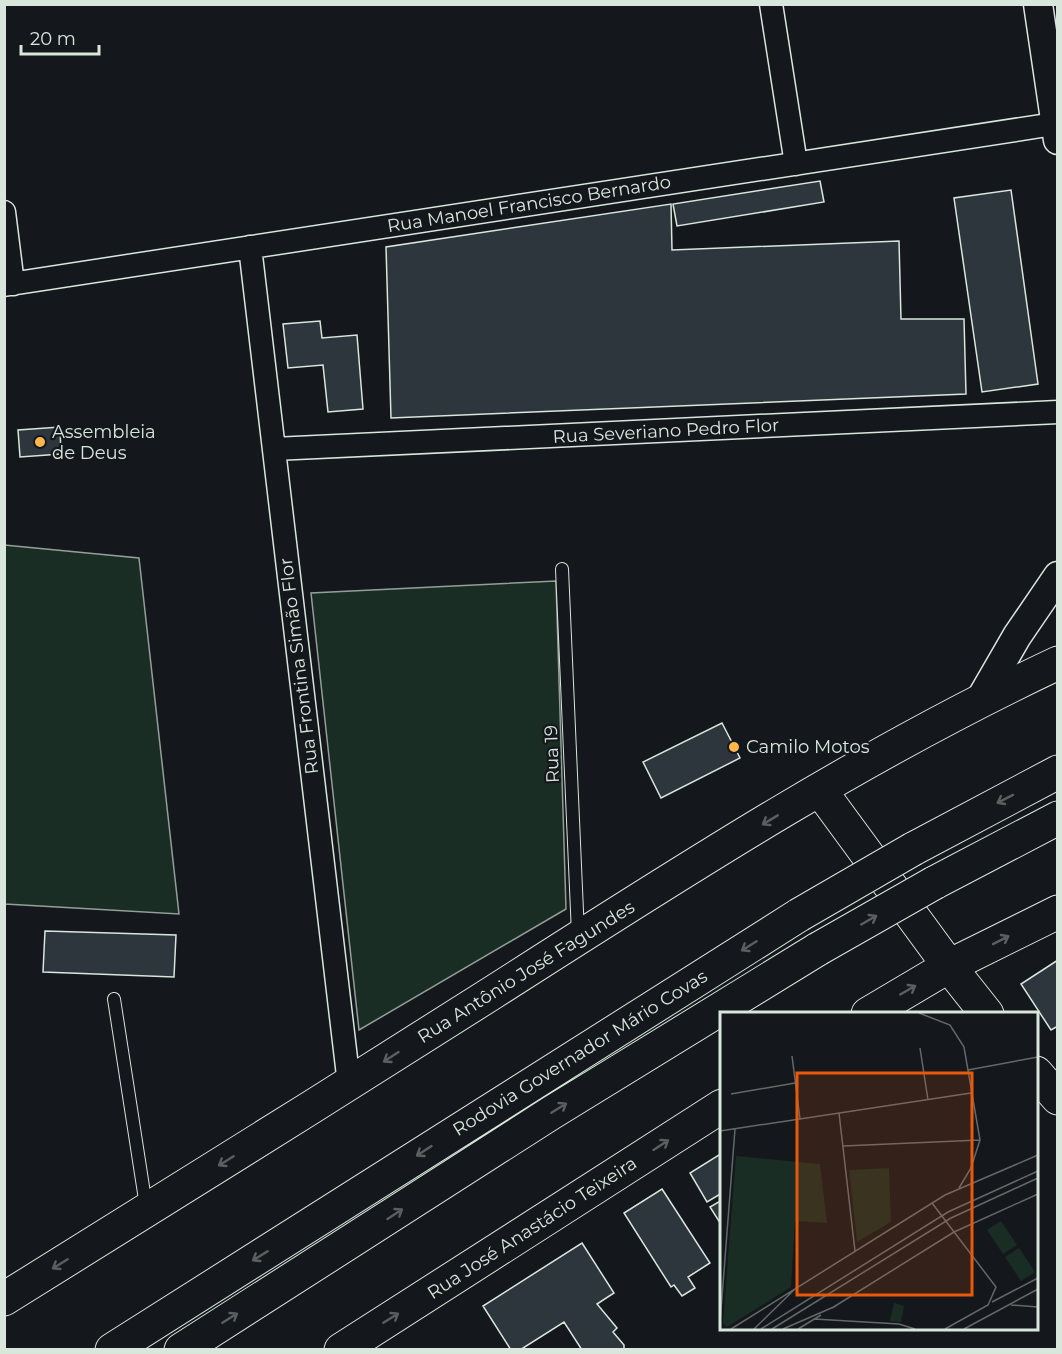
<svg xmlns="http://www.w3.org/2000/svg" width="1062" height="1354" font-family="Montserrat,sans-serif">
  <rect width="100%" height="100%" fill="#14181c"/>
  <!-- green -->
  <path fill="#1a2d24" stroke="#939e99" stroke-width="1.5" d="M4 545 139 558 179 914 5 904Z
    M556 581 566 909 359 1030 311 593Z"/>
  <!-- building -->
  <path fill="#2c363c" stroke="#d8e6dc" stroke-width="1.5" d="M820 181 824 202 677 226 673 204Z
    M1011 190 1038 384 982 392 954 198Z
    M671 204 672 250 899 241 901 319H964L966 394 391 418 386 247Z
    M320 321 322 338 357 335 363 409 328 412 323 365 288 368 283 324Z
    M60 427 61 454 20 457 18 430Z
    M722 723 740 758 661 798 643 762Z
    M45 931 176 935 174 977 43 972Z
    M1058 960V1026L1051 1030 1021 984Z
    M722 1153V1193L707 1202 690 1173Z
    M662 1189 710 1263 688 1277 695 1288 682 1296 674 1285 671 1287 624 1213Z
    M722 1200V1226L710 1207Z
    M582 1243 614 1293 597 1304 617 1328 613 1332 624 1345V1350H582L564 1322 520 1350H511L483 1306Z"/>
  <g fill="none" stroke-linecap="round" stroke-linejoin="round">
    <!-- service casing -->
    <g stroke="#d8e6dc" stroke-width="14">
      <path id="service" d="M562 569 578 934
        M114 999 146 1206"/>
    </g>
    <!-- minor casing -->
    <g stroke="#d8e6dc" stroke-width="25">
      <path id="minor" d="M771 4 796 164
        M4 212 13 284
        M250 247 349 1084
        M4 285 1054 124
        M274 449 1058 412"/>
    </g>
    <!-- tertiary casing -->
    <g stroke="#d8e6dc" stroke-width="31">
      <path id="tertiary" d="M1038 4 1058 140
        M980 700 1017 636 1058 576"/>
    </g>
    <!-- secondary casing -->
    <g stroke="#d8e6dc" stroke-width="35">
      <path id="secondary" d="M820 790 949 966 987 1014
        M868 1014 949 966 1058 912
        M1036 1073 1058 1098
        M4 1299C167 1198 330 1096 492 993 675 876 860 756 1058 663
        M341 1350 722 1106"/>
    </g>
    <!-- motorway casing -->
    <g stroke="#d8e6dc" stroke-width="35">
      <path id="motorway" d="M913 849 1058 772
        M934 883 1058 818
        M112 1350 799 915
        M181 1350 551 1113 818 949"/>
    </g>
    <!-- service -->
    <use href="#service" stroke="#14181c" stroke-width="12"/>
    <!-- minor -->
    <use href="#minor" stroke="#14181c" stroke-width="22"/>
    <!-- tertiary -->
    <use href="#tertiary" stroke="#14181c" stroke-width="28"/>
    <!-- secondary -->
    <use href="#secondary" stroke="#14181c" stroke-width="33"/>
    <!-- motorway -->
    <use href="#motorway" stroke="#14181c" stroke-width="33"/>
    <!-- motorway-bridge casing -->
    <g stroke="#d8e6dc" stroke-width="35" stroke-linecap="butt">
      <path id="motorway-bridge" d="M799 915 913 849
        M818 949 934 883"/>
    </g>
    <!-- motorway-bridge -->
    <use href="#motorway-bridge" stroke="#14181c" stroke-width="33"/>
  </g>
  <!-- one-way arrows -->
  <defs><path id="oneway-shaft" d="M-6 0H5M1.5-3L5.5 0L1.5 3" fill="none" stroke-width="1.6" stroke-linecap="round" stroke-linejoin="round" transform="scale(1.5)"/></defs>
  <g stroke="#59605f">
    <use href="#oneway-shaft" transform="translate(1005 799) rotate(153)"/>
    <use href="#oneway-shaft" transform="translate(770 820) rotate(149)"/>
    <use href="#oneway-shaft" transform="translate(869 920) rotate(-30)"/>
    <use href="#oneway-shaft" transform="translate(1001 940) rotate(-27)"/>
    <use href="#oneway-shaft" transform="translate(749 946) rotate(148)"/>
    <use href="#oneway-shaft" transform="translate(908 990) rotate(-30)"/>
    <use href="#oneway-shaft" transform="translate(391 1057) rotate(147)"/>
    <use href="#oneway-shaft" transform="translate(559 1108) rotate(-32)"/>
    <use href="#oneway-shaft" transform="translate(661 1145) rotate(-33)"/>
    <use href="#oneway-shaft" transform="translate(424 1151) rotate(147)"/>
    <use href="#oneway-shaft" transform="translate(226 1161) rotate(148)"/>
    <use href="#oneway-shaft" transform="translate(395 1214) rotate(-33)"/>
    <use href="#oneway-shaft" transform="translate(260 1256) rotate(148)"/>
    <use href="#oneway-shaft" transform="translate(60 1264) rotate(148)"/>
    <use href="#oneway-shaft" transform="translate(230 1318) rotate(-32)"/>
    <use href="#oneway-shaft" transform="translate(391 1318) rotate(-32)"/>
  </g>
  <!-- markers -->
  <g fill="#ffb74d" stroke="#14181c" stroke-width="2">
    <circle cx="40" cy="442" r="6"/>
    <circle cx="734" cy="747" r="6"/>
  </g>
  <g text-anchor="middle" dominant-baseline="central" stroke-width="4.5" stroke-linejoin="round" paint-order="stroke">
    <!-- street labels -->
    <g font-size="18" fill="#d8e6dc" stroke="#14181c">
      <text transform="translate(529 204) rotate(-9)">Rua Manoel Francisco Bernardo</text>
      <text transform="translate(666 431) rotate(-3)">Rua Severiano Pedro Flor</text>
      <text transform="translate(299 666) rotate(-97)">Rua Frontina Simão Flor</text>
      <text transform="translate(552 754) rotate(-92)">Rua 19</text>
      <text transform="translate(526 972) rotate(-32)">Rua Antônio José Fagundes</text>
      <text transform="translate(580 1053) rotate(-32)">Rodovia Governador Mário Covas</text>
      <text transform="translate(532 1228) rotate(-33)">Rua José Anastácio Teixeira</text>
    </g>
    <!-- poi labels -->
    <g font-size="18" fill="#d8e6dc" stroke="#14181c" text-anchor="start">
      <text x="52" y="432">Assembleia<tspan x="52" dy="21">de Deus</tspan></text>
      <text x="746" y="747">Camilo Motos</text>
    </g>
  </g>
  <!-- overview -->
  <g transform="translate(720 1012)">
    <rect width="318" height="318" fill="#14181c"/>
    <path d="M16 144 100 152 107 211 75 209 71 275 7 315 3 311ZM169 156 171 210 137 230 129 158ZM281 209 297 233 283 242 267 218ZM299 236 315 260 301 269 285 245ZM174 291 184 294 181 310 170 309Z" fill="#1a2d24"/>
    <path fill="none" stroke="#626a69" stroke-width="1.5" d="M199 1 230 13 244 35 260 128 251 156 239 176M200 36 208 88M72 44 80 107M248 58 318 45M11 82 75 71M119 101 135 239M0 119 251 81M123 134 260 128M212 191 276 275 268 293 225 317M272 290 318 266M291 293 318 295M112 296 234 220 318 182M94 307 179 312 195 317M0 311 15 117M11 317 225 183 318 143M34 317 77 275M41 317 228 200 318 159M52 317 231 206 318 166M63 317 116 294M78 317 101 303M244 317 318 277"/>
    <path fill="#e8590c" fill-opacity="0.15" stroke="#e8590c" stroke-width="3" d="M77 61H252V283H77Z"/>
    <rect width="318" height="318" fill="none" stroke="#d8e6dc" stroke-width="3"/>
  </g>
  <!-- border -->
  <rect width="1062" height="1354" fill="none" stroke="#d8e6dc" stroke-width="12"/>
  <!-- scale -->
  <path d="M21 45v9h78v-9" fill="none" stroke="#d8e6dc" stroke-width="3"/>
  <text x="30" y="45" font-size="18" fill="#d8e6dc" stroke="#14181c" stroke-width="4.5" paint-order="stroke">20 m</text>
</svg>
